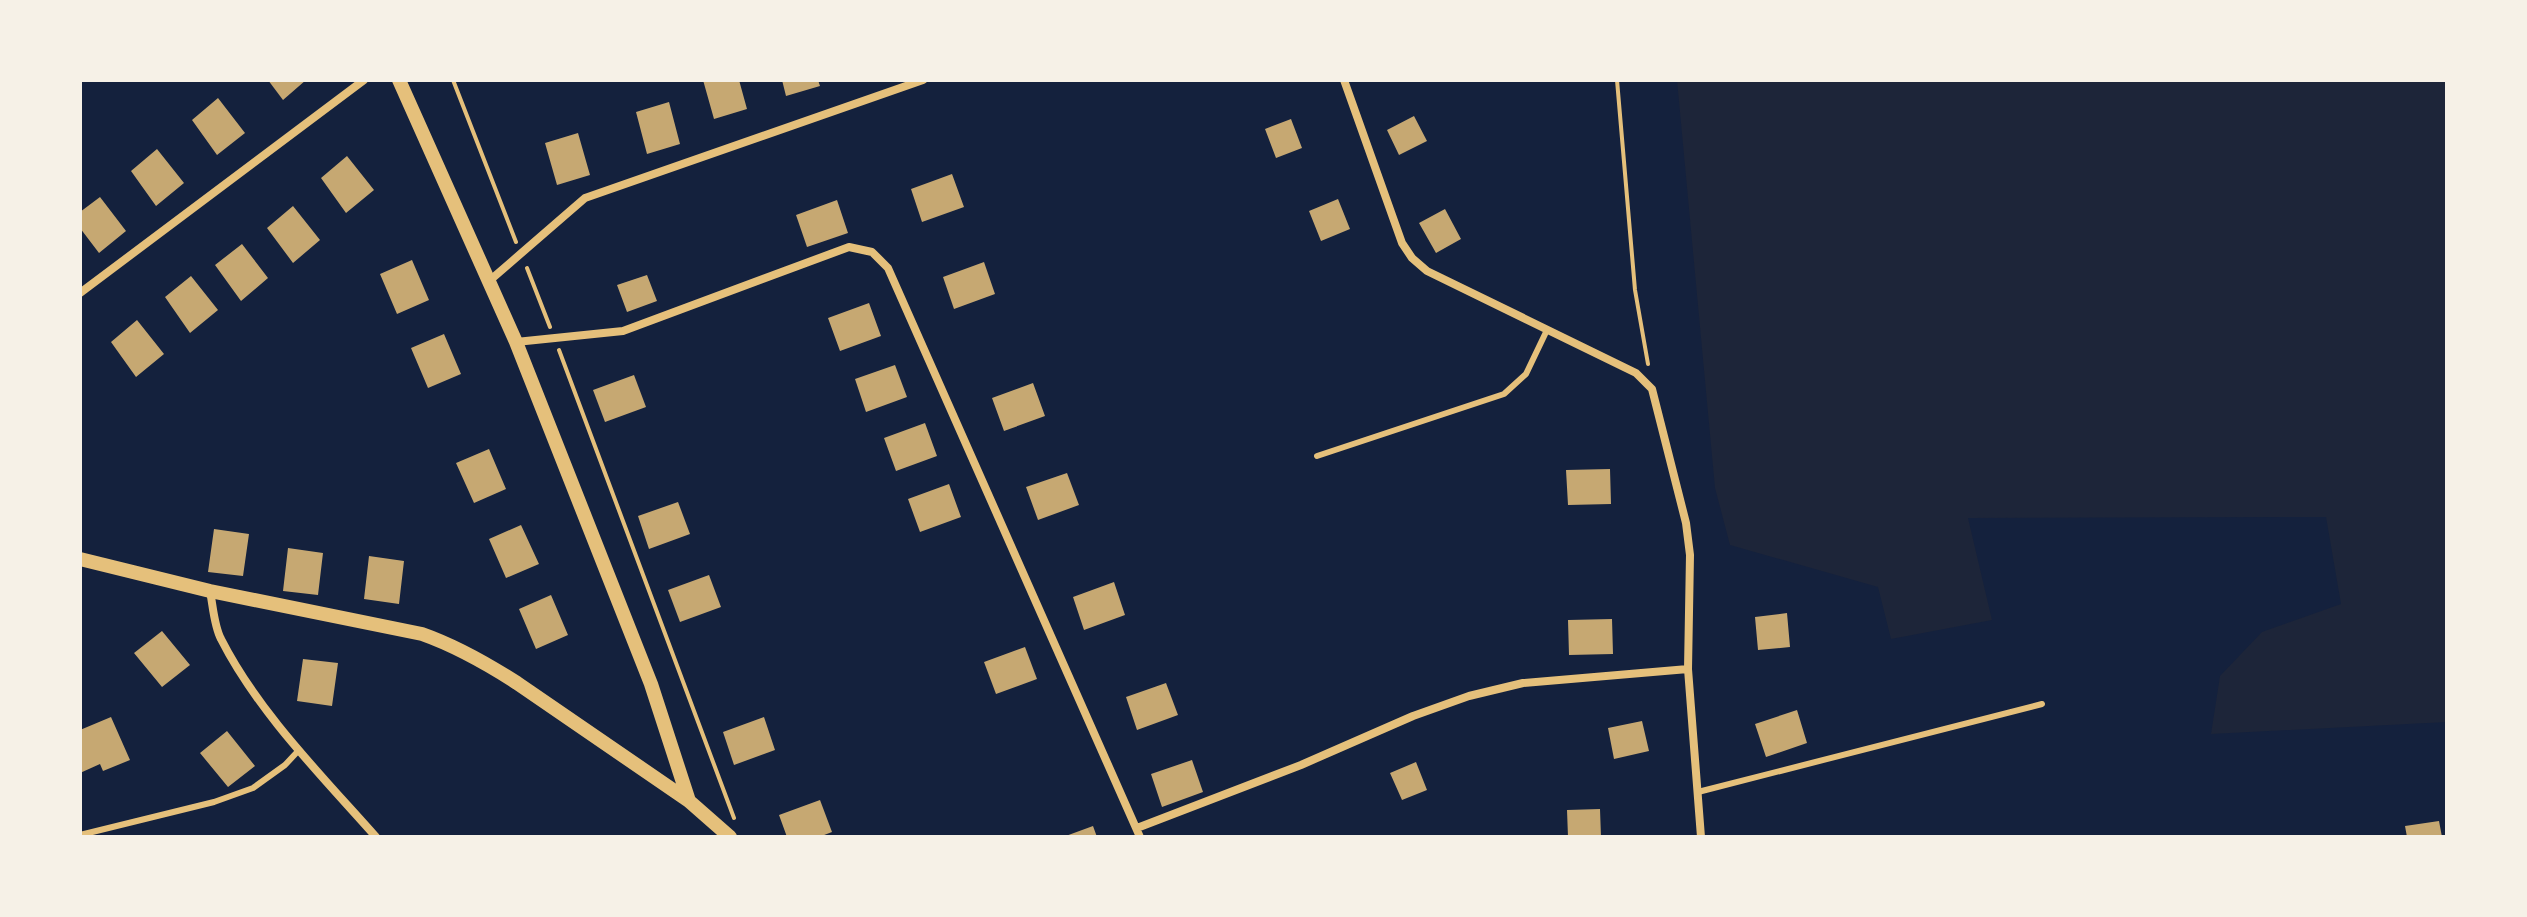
<svg xmlns="http://www.w3.org/2000/svg" width="2527" height="917" font-family="'Times New Roman',serif">
  <rect width="100%" height="100%" fill="#14213d"/>
  <!-- green -->
  <path fill="#1d2539" d="M1677 80H2447V722L2211 734 2220 676 2262 632 2341 604 2326 517 1968 518 1992 620 1891 639 1878 587 1730 545 1715 488Z"/>
  <!-- building -->
  <path fill="#c6a872" d="M268 80H306L283 100Z
    M703 80H739L747 109 714 119Z
    M782 80H818L820 86 786 96Z
    M218 98 245 133 217 155 192 120Z
    M669 102 680 144 647 154 636 112Z
    M1414 116 1427 141 1399 155 1387 130Z
    M1291 119 1302 148 1276 158 1265 129Z
    M578 133 590 175 557 185 545 143Z
    M157 149 184 183 156 206 131 171Z
    M347 156 374 190 346 213 321 178Z
    M952 174 964 207 922 222 911 189Z
    M100 197 126 231 99 253 80 228V212Z
    M1338 199 1350 229 1321 241 1309 211Z
    M837 200 848 233 807 247 796 215Z
    M293 206 320 240 293 263 267 228Z
    M1445 209 1461 239 1436 253 1419 223Z
    M242 244 268 278 241 301 215 265Z
    M412 260 429 300 397 314 380 274Z
    M984 262 995 294 954 309 943 277Z
    M647 275 657 301 627 312 617 285Z
    M191 276 218 310 190 333 165 297Z
    M869 303 881 336 840 351 828 318Z
    M137 320 164 354 136 377 111 342Z
    M444 334 461 374 428 388 411 348Z
    M895 365 907 397 866 412 855 379Z
    M634 375 646 407 605 422 593 390Z
    M1033 383 1045 416 1004 431 992 398Z
    M925 423 937 456 896 471 884 438Z
    M489 449 506 489 474 503 456 463Z
    M1610 469 1611 504 1568 505 1566 470Z
    M1067 473 1079 505 1038 520 1026 487Z
    M949 484 961 517 920 532 908 499Z
    M678 502 690 534 649 549 638 516Z
    M521 525 539 564 506 578 489 539Z
    M214 529 249 534 243 576 208 572Z
    M288 548 323 553 318 595 283 591Z
    M369 556 404 561 399 604 364 599Z
    M709 575 721 607 680 622 668 590Z
    M1114 582 1125 615 1084 630 1073 597Z
    M551 595 568 635 536 649 519 609Z
    M1787 613 1790 647 1758 650 1755 617Z
    M1612 619 1613 654 1569 655 1568 620Z
    M162 631 190 665 162 687 134 653Z
    M1025 647 1037 679 996 694 984 662Z
    M303 659 338 663 332 706 297 701Z
    M1166 683 1178 715 1137 730 1126 697Z
    M1797 710 1807 743 1766 757 1755 724Z
    M111 717 130 760 103 771 100 764 80 773V730Z
    M764 717 775 750 734 765 723 732Z
    M1642 721 1649 751 1614 759 1608 728Z
    M227 731 255 766 228 787 200 753Z
    M1192 760 1203 792 1162 807 1151 774Z
    M1416 762 1427 790 1402 800 1390 773Z
    M820 800 832 832 819 837H787L779 815Z
    M1600 809 1601 837H1568L1567 810Z
    M2439 821 2442 837H2407L2405 826Z
    M1093 826 1097 837H1063Z"/>
  <g fill="none" stroke-linecap="round" stroke-linejoin="round">
    <!-- path -->
    <path stroke="#e5c07b" stroke-width="4" d="M453 80 516 242
      M1617 80 1635 290 1648 364
      M527 268 550 327
      M559 350 734 818"/>
    <!-- service -->
    <path stroke="#e5c07b" stroke-width="6" d="M1317 456 1504 394 1526 374 1547 330
      M1698 792 2042 704
      M80 835 214 802 253 788 285 765 299 750"/>
    <!-- minor -->
    <path stroke="#e5c07b" stroke-width="8" d="M1344 80 1402 243 1412 258 1427 271 1636 373 1652 389 1686 523 1690 555 1688 669 1701 837
      M488 282 585 198 923 80
      M80 293 364 80
      M516 342 623 331 849 247 872 252 888 268 1140 837
      M210 591C213 606 214 626 221 639 258 712 322 776 376 837
      M1137 828 1301 765 1413 716 1469 696 1523 683 1688 669"/>
    <!-- tertiary -->
    <path stroke="#e5c07b" stroke-width="14" d="M399 80 516 342 651 684 689 801
      M80 559 210 591 422 634C456 646 486 663 517 683L689 801 730 837"/>
  </g>
  <!-- border -->
  <rect width="2527" height="917" fill="none" stroke="#f6f1e7" stroke-width="164"/>
</svg>
